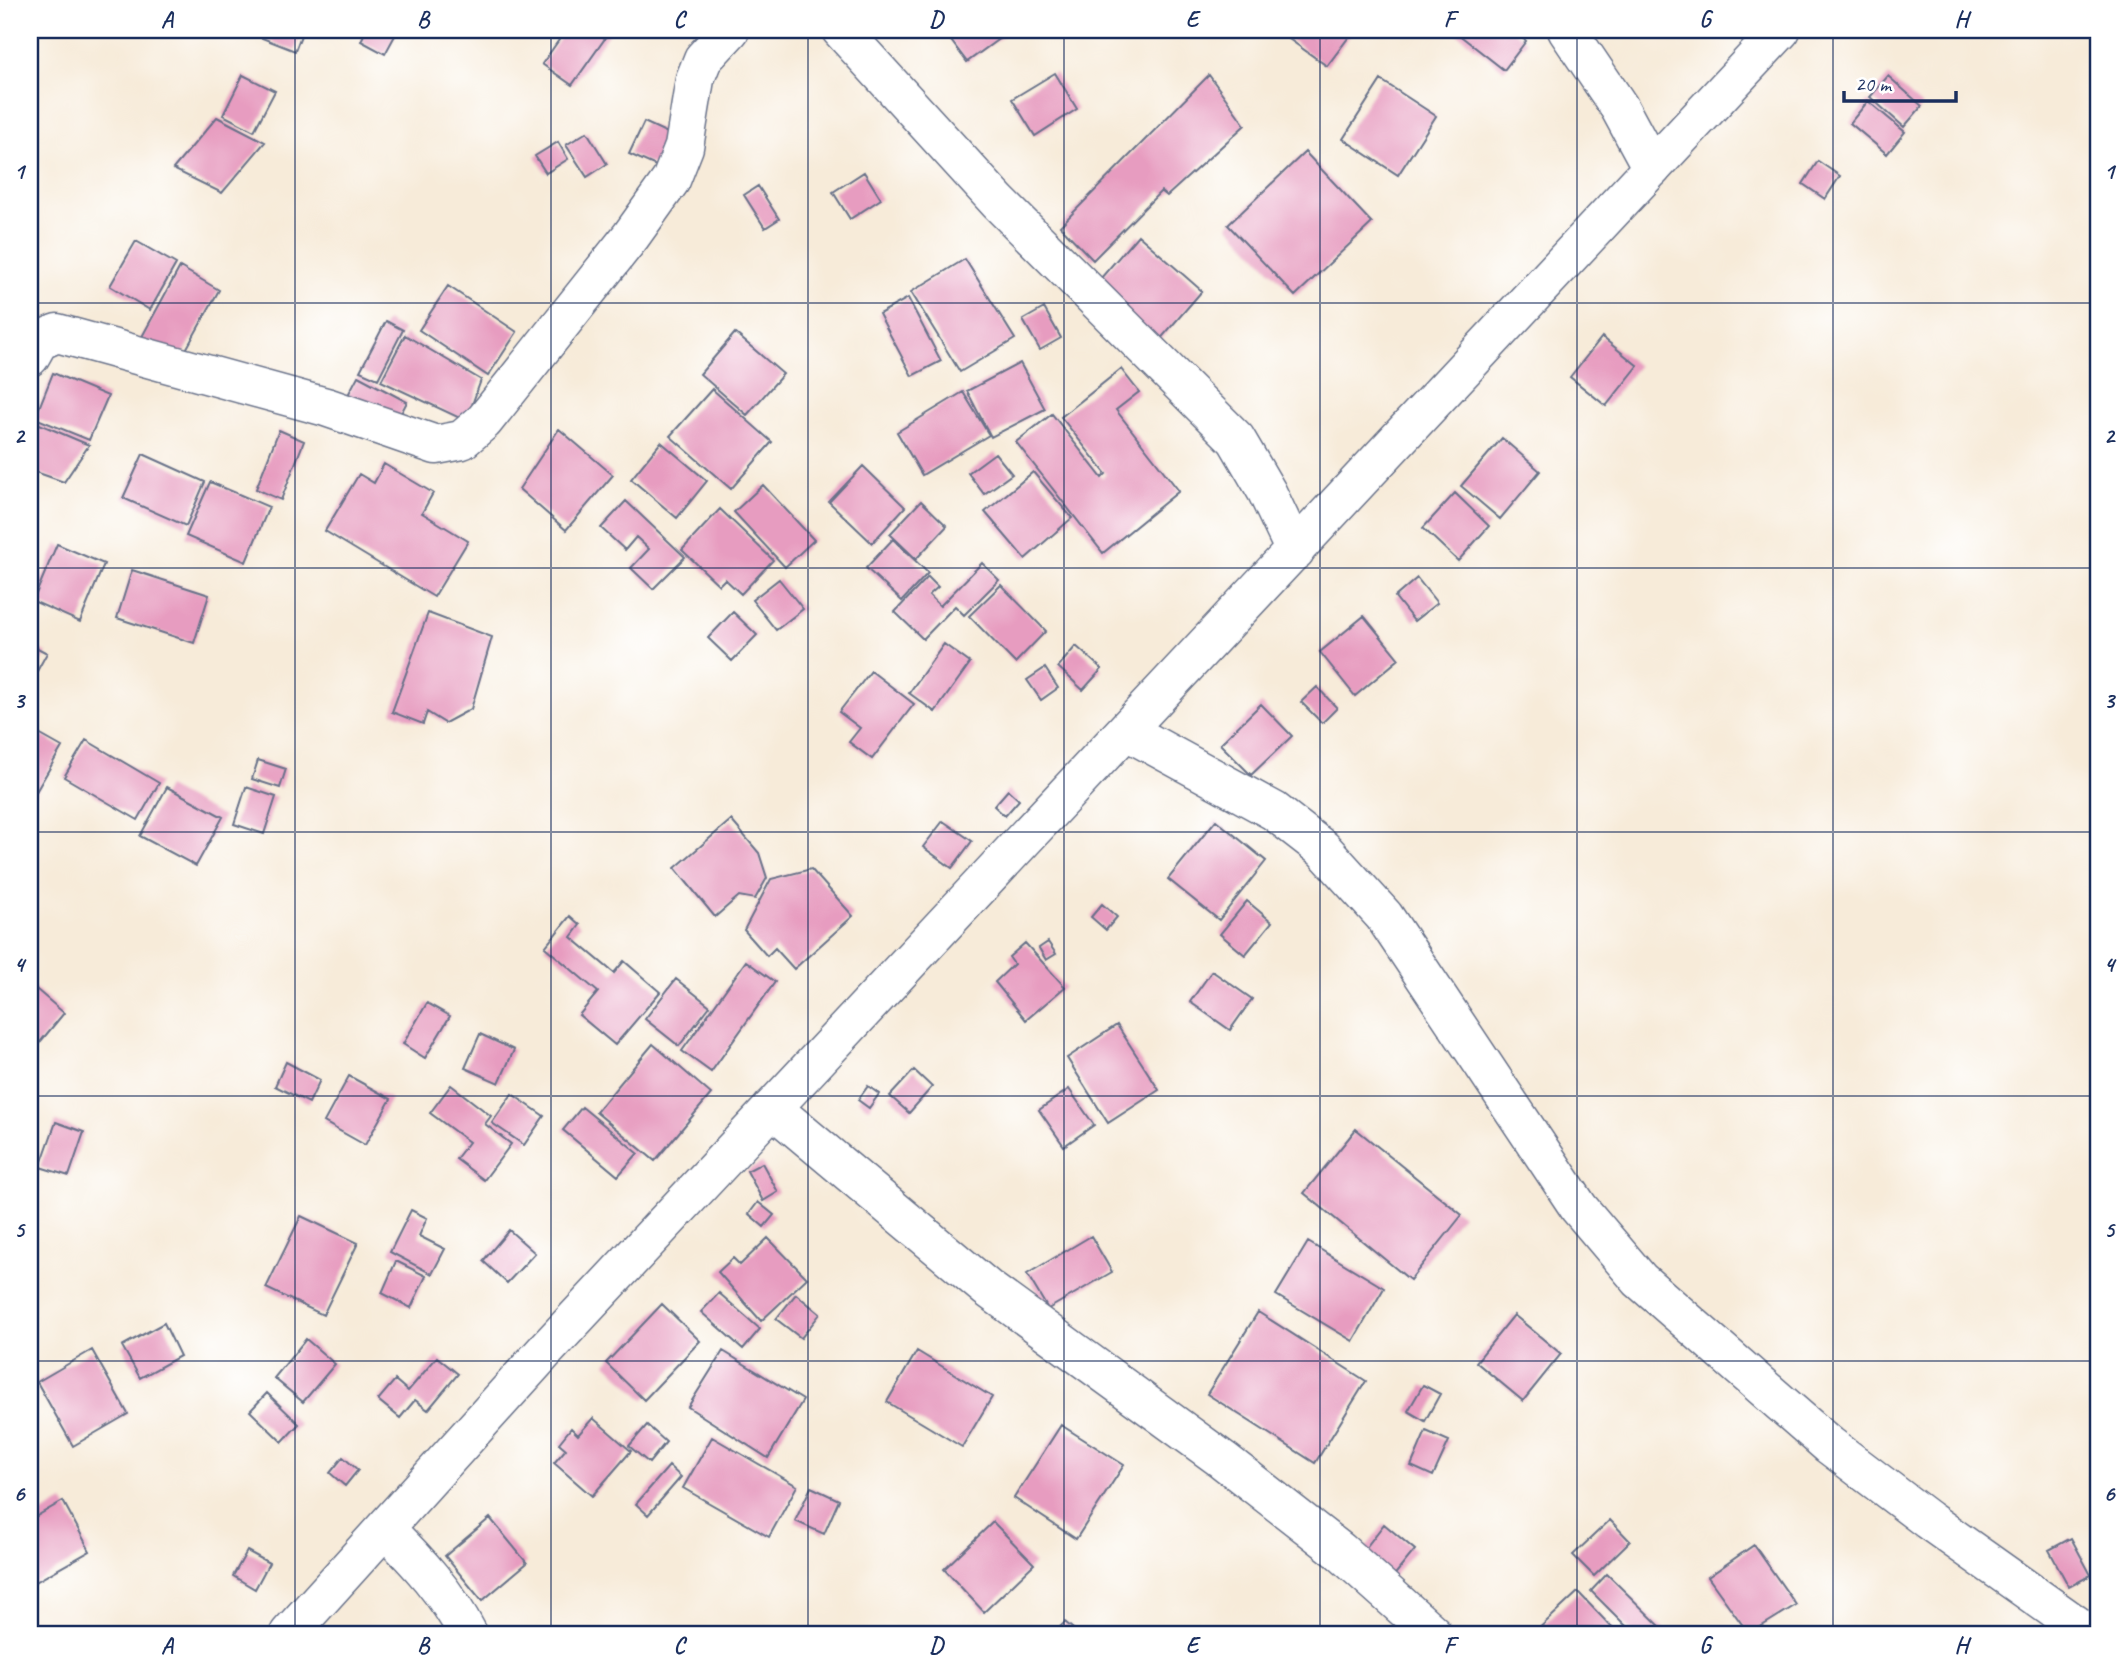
<svg xmlns="http://www.w3.org/2000/svg" width="2128" height="1664" font-family="Caveat,sans-serif">
  <rect width="100%" height="100%" fill="#fff"/>
  <filter id="ink" filterUnits="userSpaceOnUse"><feTurbulence type="fractalNoise" baseFrequency=".0143" numOctaves="2"/><feDisplacementMap in="SourceGraphic" scale="14" xChannelSelector="R" yChannelSelector="G"/><feConvolveMatrix kernelMatrix="1 2 1 2 8 2 1 2 1" color-interpolation-filters="sRGB"/></filter>
  <filter id="wash" filterUnits="userSpaceOnUse"><feTurbulence type="fractalNoise" baseFrequency=".00686" numOctaves="4" result="noise"/><feDisplacementMap in="SourceGraphic" scale="28" xChannelSelector="R" yChannelSelector="G"/><feGaussianBlur stdDeviation="1.57" result="paint"/><feColorMatrix in="noise" values="0 0 0 0 0 0 0 0 0 0 0 0 0 0 0 0 0 1.4 0 .05"/><feComposite in="paint" operator="in"/></filter>
  <g filter="url(#wash)">
    <rect width="100%" height="100%" fill="#f7ebd9"/>
    <g id="blocks">
      <!-- building -->
      <path fill="#e79cc0" d="M242 30H303L295 51Z
        M366 30H398L385 54 361 41Z
        M566 30H611L572 85 542 64Z
        M943 30H1011L967 62Z
        M1296 30H1354L1327 66 1289 39Z
        M1453 30H1512L1526 41 1504 70Z
        M1055 73 1077 109 1035 136 1012 99Z
        M243 75 275 91 254 131 223 115Z
        M1209 75 1245 125 1167 196 1161 191 1093 260 1060 226Z
        M1888 76 1922 106 1904 127 1870 97Z
        M1381 80 1436 116 1398 175 1343 139Z
        M1868 101 1905 132 1887 154 1850 123Z
        M217 117 265 142 222 193 173 169Z
        M644 122 672 135 658 167 629 154Z
        M587 132 607 164 587 177 566 145Z
        M558 142 568 159 546 173 535 156Z
        M1305 152 1372 223 1295 296 1228 225Z
        M1818 161 1840 176 1825 199 1803 184Z
        M864 172 881 199 850 219 833 192Z
        M758 186 779 219 765 228 744 195Z
        M1138 235 1202 291 1158 342 1082 300Z
        M136 241 176 264 150 310 110 286Z
        M965 259 1015 339 960 372 911 292Z
        M180 267 219 290 177 366 138 344Z
        M448 286 517 332 488 376 419 330Z
        M908 298 941 361 912 376 879 314Z
        M1044 308 1061 338 1040 350 1023 320Z
        M386 321 403 330 378 379 360 371Z
        M735 333 783 374 747 415 700 374Z
        M405 335 481 380 466 421 381 381Z
        M1602 337 1638 366 1606 406 1570 377Z
        M1020 363 1045 409 991 437 967 391Z
        M1121 369 1139 392 1116 410 1179 491 1103 553 1016 442 1052 414 1102 478 1106 474 1061 417Z
        M53 373 108 396 89 440 35 418Z
        M358 376 407 402 389 436 340 410Z
        M712 389 772 442 731 489 670 436Z
        M963 392 989 435 922 475 897 432Z
        M30 420 89 445 64 482 30 470Z
        M559 429 613 475 566 530 519 489Z
        M279 430 304 441 281 500 256 489Z
        M1502 438 1540 471 1500 519 1461 486Z
        M661 442 707 481 677 518 631 479Z
        M995 453 1012 474 984 494 968 473Z
        M143 454 205 482 186 526 123 498Z
        M384 464 433 493 422 513 468 541 434 597 325 531 359 474 374 483Z
        M863 466 905 507 872 543 829 502Z
        M1033 472 1072 518 1025 559 985 512Z
        M210 482 269 507 246 562 186 536Z
        M763 485 814 540 785 567 734 512Z
        M1455 493 1489 526 1458 561 1423 528Z
        M626 501 685 557 653 589 631 568 649 549 636 537 625 550 601 528Z
        M921 501 947 526 916 559 890 534Z
        M720 509 773 560 741 594 725 579 719 585 682 550Z
        M893 539 928 573 902 601 866 568Z
        M57 544 104 564 80 622 33 601Z
        M982 563 999 580 964 615 955 606 923 639 895 612 928 577 938 587 929 595 940 606Z
        M132 570 209 595 194 643 117 618Z
        M1417 578 1437 603 1414 621 1395 597Z
        M779 579 803 609 776 630 752 600Z
        M1001 585 1046 631 1015 663 969 616Z
        M733 612 757 635 732 661 708 638Z
        M428 613 492 637 471 709 445 723 427 712 423 724 392 712Z
        M1364 616 1399 659 1355 696 1320 652Z
        M30 644 47 653 30 684Z
        M944 644 970 663 935 712 909 693Z
        M1076 646 1102 669 1083 690 1058 667Z
        M1045 668 1058 688 1041 700 1027 680Z
        M871 671 914 704 872 759 849 742 860 728 839 712Z
        M1317 687 1337 708 1322 723 1301 702Z
        M1261 704 1292 736 1251 775 1220 744Z
        M30 729 62 747 30 802Z
        M86 740 159 783 138 820 64 777Z
        M258 760 286 769 280 788 252 779Z
        M167 787 223 817 196 866 140 836Z
        M246 787 276 797 264 834 234 824Z
        M1008 790 1019 800 1005 816 994 806Z
        M731 820 759 853 767 878 755 899 739 896 715 917 675 868Z
        M1216 820 1266 861 1219 920 1168 879Z
        M943 821 972 841 952 868 923 847Z
        M811 869 853 916 794 969 775 948 767 956 744 930 771 879Z
        M1247 901 1272 922 1245 955 1220 934Z
        M1102 904 1117 917 1106 930 1091 917Z
        M570 916 580 925 571 937 614 973 624 961 660 992 615 1045 579 1015 598 992 545 947Z
        M1048 942 1056 954 1046 960 1039 948Z
        M1025 943 1065 987 1026 1020 995 982 1014 964 1009 957Z
        M746 961 775 982 711 1072 682 1051Z
        M1212 971 1252 999 1230 1030 1190 1002Z
        M676 979 710 1006 679 1046 645 1019Z
        M30 984 64 1013 36 1047 30 1042Z
        M427 1003 450 1016 425 1058 403 1044Z
        M1117 1025 1159 1090 1108 1123 1067 1058Z
        M480 1034 514 1050 499 1083 465 1068Z
        M653 1044 711 1094 655 1161 596 1112Z
        M286 1062 320 1080 309 1103 275 1086Z
        M914 1070 932 1087 909 1113 890 1096Z
        M349 1076 391 1099 365 1145 324 1122Z
        M451 1085 491 1116 485 1124 511 1144 484 1180 456 1159 469 1142 430 1113Z
        M868 1086 879 1094 869 1108 858 1100Z
        M1069 1089 1094 1125 1064 1146 1039 1110Z
        M512 1094 544 1116 524 1145 492 1123Z
        M582 1107 638 1153 618 1176 563 1130Z
        M56 1122 84 1132 69 1176 40 1167Z
        M1356 1129 1462 1215 1410 1280 1304 1193Z
        M762 1163 778 1192 763 1201 747 1171Z
        M758 1202 774 1215 764 1227 749 1214Z
        M411 1210 427 1218 419 1236 445 1249 432 1274 390 1252Z
        M301 1216 358 1243 323 1315 266 1288Z
        M509 1230 535 1253 507 1283 483 1261Z
        M1091 1236 1112 1272 1048 1309 1027 1274Z
        M768 1238 807 1278 761 1321 718 1272 733 1258 740 1265Z
        M1308 1242 1384 1288 1353 1341 1276 1295Z
        M396 1261 426 1276 411 1308 382 1293Z
        M719 1293 760 1329 743 1349 701 1312Z
        M796 1294 820 1314 801 1338 776 1319Z
        M662 1304 700 1341 644 1400 606 1363Z
        M1258 1312 1366 1381 1315 1463 1207 1394Z
        M1514 1315 1561 1354 1523 1401 1476 1362Z
        M164 1323 180 1356 140 1378 122 1346Z
        M306 1339 335 1364 303 1402 274 1378Z
        M92 1350 128 1414 73 1446 37 1382Z
        M723 1351 803 1400 768 1458 688 1407Z
        M917 1351 992 1397 962 1447 887 1402Z
        M437 1357 458 1374 428 1410 415 1400 400 1418 378 1400 395 1380 408 1391Z
        M1423 1385 1440 1394 1425 1421 1408 1411Z
        M267 1393 299 1424 282 1442 250 1411Z
        M593 1418 631 1451 592 1496 554 1463 566 1449 559 1443 571 1428 578 1435Z
        M647 1425 666 1442 649 1463 629 1446Z
        M1061 1425 1124 1465 1076 1539 1014 1498Z
        M1426 1431 1449 1441 1433 1476 1411 1466Z
        M712 1437 797 1486 769 1537 683 1488Z
        M343 1457 358 1470 345 1486 330 1473Z
        M669 1466 681 1477 648 1515 636 1504Z
        M811 1487 839 1500 824 1534 795 1521Z
        M63 1501 90 1551 30 1585V1520Z
        M490 1518 527 1563 482 1601 445 1556Z
        M1610 1520 1630 1541 1594 1576 1573 1555Z
        M993 1522 1034 1564 984 1612 944 1569Z
        M1384 1524 1415 1550 1388 1583 1358 1558Z
        M2071 1538 2091 1575 2069 1587 2049 1550Z
        M1754 1545 1796 1605 1749 1634 1708 1577Z
        M247 1551 269 1563 255 1589 233 1576Z
        M1607 1574 1668 1634H1634L1591 1591Z
        M1578 1592 1618 1634H1533Z
        M1065 1622 1079 1634H1053Z"/>
    </g>
  </g>
  <g filter="url(#ink)">
    <use href="#blocks" fill-opacity="0" stroke="#687189" stroke-width="2"/>
    <g fill="none" stroke-linecap="round" stroke-linejoin="round">
      <!-- minor casing -->
      <g stroke="#687189" stroke-width="41">
        <path id="minor" d="M841 30 998 202 1236 439 1267 492 1295 551
          M1567 30 1619 107 1652 168
          M30 357 39 341 57 333 326 407 436 445 462 440 484 421 631 236 671 180 684 147 695 79 703 59 730 30
          M1127 731 1274 811 1323 849 1384 916 1579 1208 1640 1280 1829 1445 1928 1520 2089 1634
          M772 1108 987 1288 1223 1460 1340 1551 1433 1634
          M385 1529C418 1561 447 1593 468 1634"/>
      </g>
      <!-- secondary casing -->
      <g stroke="#687189" stroke-width="41">
        <path id="secondary" d="M289 1634 544 1352 1781 30"/>
      </g>
      <!-- minor -->
      <use href="#minor" stroke="#fff" stroke-width="38"/>
      <!-- secondary -->
      <use href="#secondary" stroke="#fff" stroke-width="38"/>
    </g>
  </g>
  <!-- grid -->
  <path fill="none" stroke="#1b2f5e" stroke-width="2" stroke-opacity="0.55" d="M295 30V1634M551 30V1634M808 30V1634M1064 30V1634M1320 30V1634M1577 30V1634M1833 30V1634M30 303H2098M30 568H2098M30 832H2098M30 1096H2098M30 1361H2098"/>
  <!-- margin -->
  <rect width="2128" height="1664" fill="none" stroke="#fff" stroke-width="77"/>
  <!-- scale -->
  <path d="M1844 91v10h112v-10" fill="none" stroke="#1b2f5e" stroke-width="3.5"/>
  <text x="1855" y="91" font-size="21" fill="#1b2f5e" stroke="#ffffff" stroke-width="5" paint-order="stroke">20 m</text>
  <rect x="38" y="38" width="2052" height="1588" fill="none" stroke="#1b2f5e" stroke-width="2.5"/>
  <g font-size="23" text-anchor="middle" font-weight="bold" fill="#1b2f5e">
    <text x="167" y="27">A</text>
    <text x="423" y="27">B</text>
    <text x="679" y="27">C</text>
    <text x="936" y="27">D</text>
    <text x="1192" y="27">E</text>
    <text x="1449" y="27">F</text>
    <text x="1705" y="27">G</text>
    <text x="1961" y="27">H</text>
    <text x="19" y="179">1</text>
    <text x="2109" y="179">1</text>
    <text x="19" y="443">2</text>
    <text x="2109" y="443">2</text>
    <text x="19" y="708">3</text>
    <text x="2109" y="708">3</text>
    <text x="19" y="972">4</text>
    <text x="2109" y="972">4</text>
    <text x="19" y="1237">5</text>
    <text x="2109" y="1237">5</text>
    <text x="19" y="1501">6</text>
    <text x="2109" y="1501">6</text>
    <text x="167" y="1653">A</text>
    <text x="423" y="1653">B</text>
    <text x="679" y="1653">C</text>
    <text x="936" y="1653">D</text>
    <text x="1192" y="1653">E</text>
    <text x="1449" y="1653">F</text>
    <text x="1705" y="1653">G</text>
    <text x="1961" y="1653">H</text>
  </g>
</svg>
